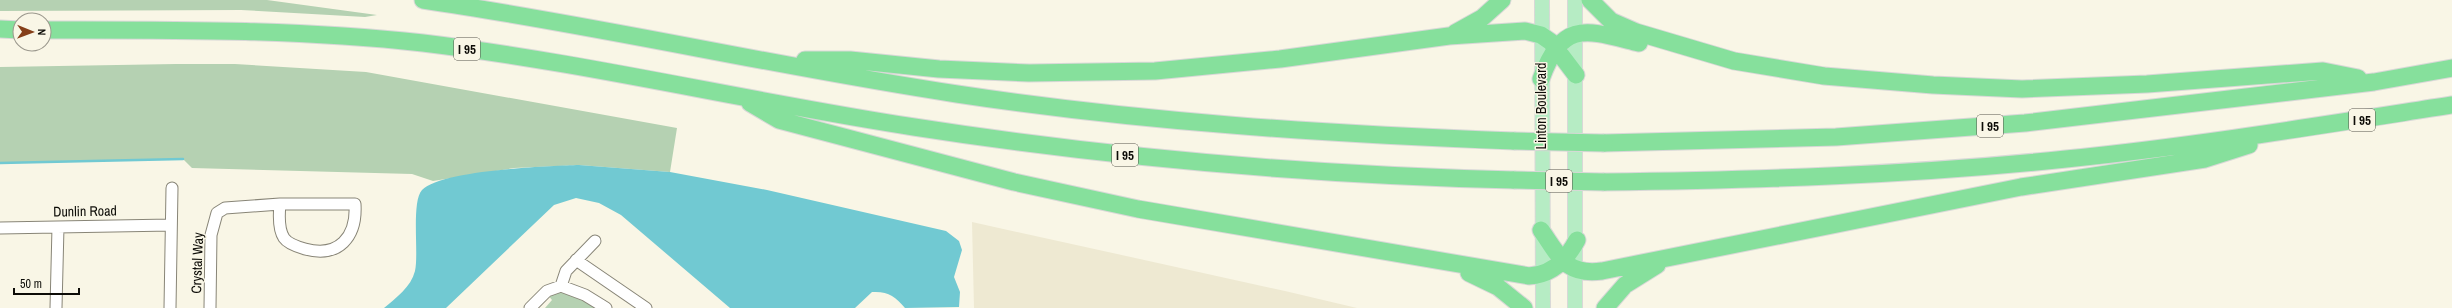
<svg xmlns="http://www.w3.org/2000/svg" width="2452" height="308" font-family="'Archivo Narrow',sans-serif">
  <rect width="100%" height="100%" fill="#f9f6e6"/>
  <!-- built -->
  <path fill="#eee9d2" d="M972 222 1285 291 1357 308H974Z"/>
  <!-- green -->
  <path fill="#b5d1b2" d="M0 0H267L377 15 365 17 241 10 0 11Z
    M176 64H235L366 72 677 128 670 172 579 165 514 168 433 181 412 174 192 168 183 159 0 163V67Z
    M561 290 600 308H545L552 300 548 295Z"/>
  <!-- water -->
  <path fill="#71c9d2" d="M579 165 670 172 767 190 946 231 959 241 962 250 954 277 960 292 959 307 905 308C895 296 888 291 872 292L855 308H730L621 215 599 203 576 198 554 205 446 308H384C396 298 411 287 415 271 419 254 411 202 422 190 441 170 548 166 579 165Z"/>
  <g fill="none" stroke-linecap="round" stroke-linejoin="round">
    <!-- stream -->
    <path stroke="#71c9d2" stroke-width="2.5" d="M0 163 183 159"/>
    <!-- minor casing -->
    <g stroke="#888577" stroke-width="13">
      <path id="minor" d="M280 204H355C357 237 339 258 305 249 298 247 288 244 284 238 278 229 279 214 280 204Z
        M0 228 171 225
        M576 260 646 308
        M561 286 566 271 595 241
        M56 308 58 227
        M170 308 172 188
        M210 308 211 235 217 213 225 208 280 204
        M530 308 547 291 561 286 585 295 606 308"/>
    </g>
    <!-- major casing -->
    <g stroke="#d8d8d7" stroke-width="16">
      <path id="major" d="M1542 0 1543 308
        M1575 0V308"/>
    </g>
    <!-- highway casing -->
    <g stroke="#d8d8d7" stroke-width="19">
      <path id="highway" d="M423 0C602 26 778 67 957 94 1142 122 1327 134 1514 141
        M1590 0 1611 21 1636 32 1734 61 1824 76 1933 85 2022 89 2147 84 2323 71 2358 78
        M0 29 20 30
        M44 30C171 30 297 29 423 43 588 63 750 102 914 127 1113 158 1313 175 1514 180
        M1455 33 1482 18 1502 0
        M805 60H850L939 69 1029 73 1155 71 1280 59 1449 36 1525 31 1541 35 1551 42 1576 75
        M1541 79C1563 19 1586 30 1639 43
        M750 103 779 120 1014 182 1138 209 1529 276C1552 275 1567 259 1577 240
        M1604 143 1836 137 2025 123 2374 82 2452 68
        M1604 182C1758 180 1912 175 2066 159 2195 146 2323 125 2452 105
        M1541 230C1559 256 1566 276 1602 271L2021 187 2205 159 2249 145
        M1469 273 1498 287 1524 308
        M1605 308 1625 285 1657 265"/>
    </g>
    <!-- minor -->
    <use href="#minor" stroke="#fff" stroke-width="11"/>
    <!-- major -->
    <use href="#major" stroke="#b6ecc4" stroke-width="14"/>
    <!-- highway -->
    <use href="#highway" stroke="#86e09c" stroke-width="17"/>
    <!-- highway-bridge casing -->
    <g stroke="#d8d8d7" stroke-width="19" stroke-linecap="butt">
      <path id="highway-bridge" d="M1514 141 1604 143
        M1514 180 1604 182"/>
    </g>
    <!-- highway-bridge -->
    <use href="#highway-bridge" stroke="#86e09c" stroke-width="17"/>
  </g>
  <g text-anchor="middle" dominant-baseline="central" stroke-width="3" stroke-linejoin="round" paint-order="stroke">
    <!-- shield labels -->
    <g fill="#f9f6e6" stroke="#54524a" stroke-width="1">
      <rect x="454" y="38" width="26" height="22" rx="3"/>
      <rect x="2349" y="109" width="26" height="22" rx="3"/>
      <rect x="1977" y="115" width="26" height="22" rx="3"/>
      <rect x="1112" y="144" width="26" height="22" rx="3"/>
      <rect x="1546" y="170" width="26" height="22" rx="3"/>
    </g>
    <g font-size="13" font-weight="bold" fill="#0d0c07">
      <text x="467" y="49">I 95</text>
      <text x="2362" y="120">I 95</text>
      <text x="1990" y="126">I 95</text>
      <text x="1125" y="155">I 95</text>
      <text x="1559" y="181">I 95</text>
    </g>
    <!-- street labels -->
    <g font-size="14" fill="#0d0c07" stroke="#f9f6e6">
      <text transform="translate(1541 106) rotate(-90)">Linton Boulevard</text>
      <text transform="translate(85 211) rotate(-1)">Dunlin Road</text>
      <text transform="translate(197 263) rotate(-88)">Crystal Way</text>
    </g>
  </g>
  <!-- north arrow -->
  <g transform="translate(32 32) rotate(91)"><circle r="19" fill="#f9f6e6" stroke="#9b988d"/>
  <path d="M0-3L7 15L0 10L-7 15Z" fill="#853f19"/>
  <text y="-6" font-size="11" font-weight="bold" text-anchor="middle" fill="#0d0c07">N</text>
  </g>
  <!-- scale -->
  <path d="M14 288v6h65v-6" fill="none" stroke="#0d0c07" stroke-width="2"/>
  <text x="20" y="288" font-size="12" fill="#0d0c07" stroke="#f9f6e6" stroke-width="3" paint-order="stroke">50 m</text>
</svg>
